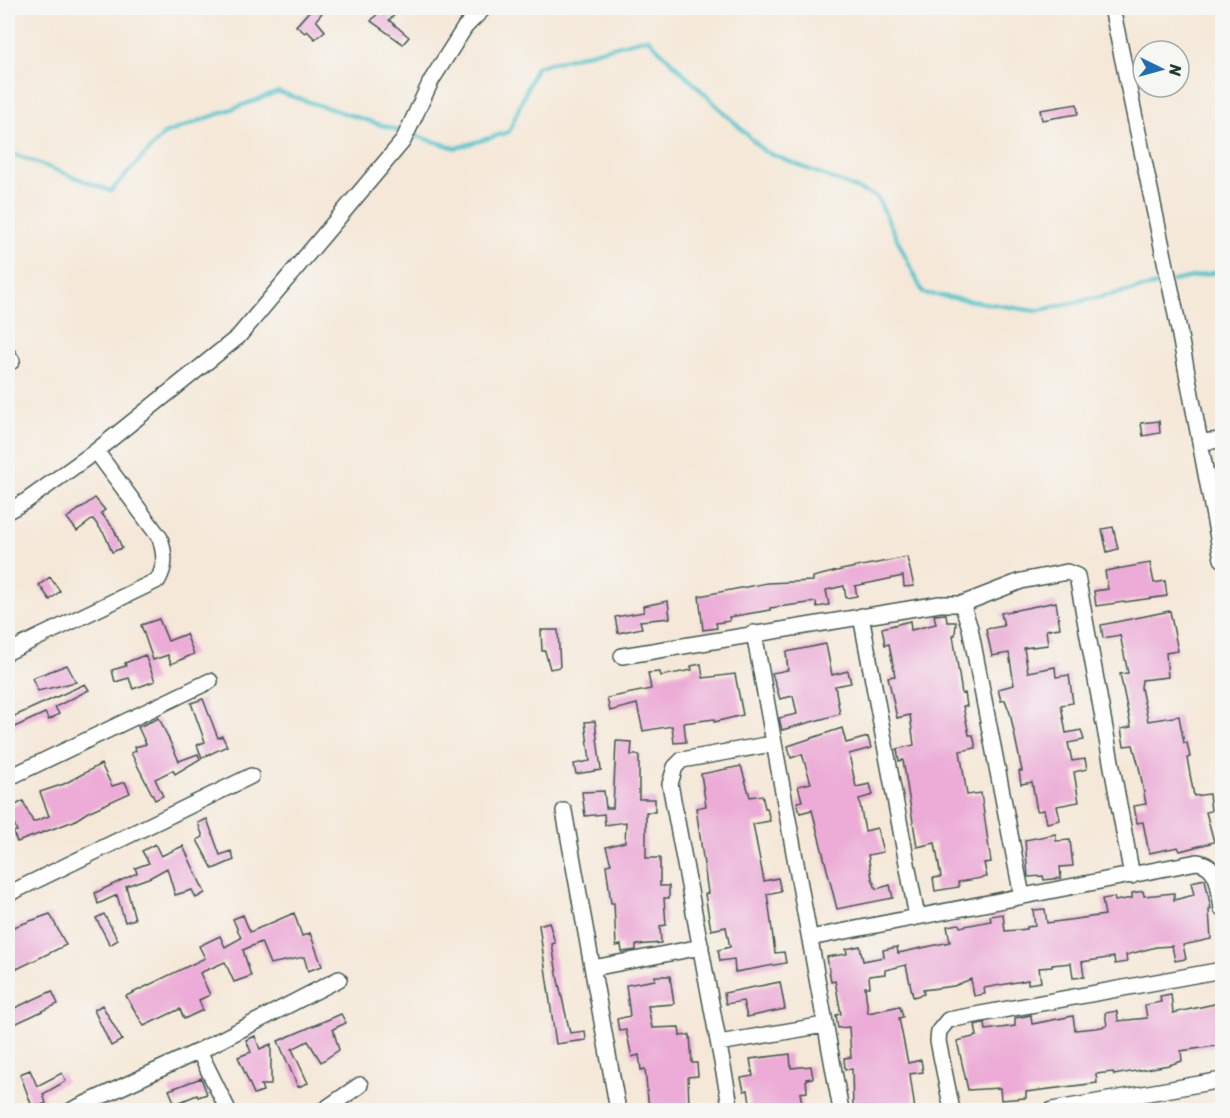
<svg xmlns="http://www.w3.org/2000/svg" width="1230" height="1118" font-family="Sriracha,sans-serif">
  <rect width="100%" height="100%" fill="#f6f6f2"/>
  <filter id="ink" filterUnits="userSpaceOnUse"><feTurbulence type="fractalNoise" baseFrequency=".0167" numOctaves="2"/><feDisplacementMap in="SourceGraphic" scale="12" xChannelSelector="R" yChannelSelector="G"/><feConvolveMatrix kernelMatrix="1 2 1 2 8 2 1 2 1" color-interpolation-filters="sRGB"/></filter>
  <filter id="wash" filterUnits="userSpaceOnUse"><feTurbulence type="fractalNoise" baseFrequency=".008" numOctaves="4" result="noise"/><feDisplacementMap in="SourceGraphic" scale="24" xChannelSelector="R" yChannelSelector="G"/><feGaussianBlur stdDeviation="1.35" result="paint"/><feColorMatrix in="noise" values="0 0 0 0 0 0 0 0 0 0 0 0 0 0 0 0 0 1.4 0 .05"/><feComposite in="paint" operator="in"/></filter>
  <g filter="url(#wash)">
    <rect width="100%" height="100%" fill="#f5e8d8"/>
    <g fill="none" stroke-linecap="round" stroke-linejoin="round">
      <!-- stream -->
      <path stroke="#59c6ce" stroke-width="4" d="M416 136 456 148 509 132 536 67 647 38 764 151 877 197 923 293 1035 311 1166 283
        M8 152 111 191 164 134 278 92 397 130
        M1173 281 1222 271"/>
    </g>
    <g id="blocks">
      <!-- building -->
      <path fill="#ecacd7" d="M312 8 322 13 316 20 325 31 315 39 307 31 305 33 296 26Z
        M382 8H402L389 20 409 37 403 44 371 21Z
        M1077 104 1078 114 1042 120 1040 110Z
        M1159 421 1160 433 1143 436 1141 423Z
        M95 498 105 510 101 513 114 529 122 548 112 552 105 535 93 519 77 531 67 518Z
        M1113 527 1118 549 1107 552 1102 529Z
        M907 557 914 586 904 587 903 576 855 586 857 596 846 598 844 586 826 590 829 605 817 607 816 602 770 608V610L729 617 730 621 716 623 717 628 703 630 699 596 767 583 813 581V577L841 570Z
        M1150 563 1154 583 1165 581 1167 596 1096 606 1094 591 1108 589 1105 571Z
        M50 577 60 591 50 600 39 585Z
        M668 601 670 618 640 621 642 628 618 633 615 617 644 612 643 606Z
        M1056 602 1060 628 1046 630 1048 645 1024 648 1028 672 1055 667 1056 677 1069 675 1073 703 1061 705 1066 733 1081 730 1084 740 1068 743 1072 761 1085 759 1087 769 1074 772 1079 802 1057 806 1060 820 1047 823 1044 810 1037 811 1032 782 1021 784 1019 771H1022L1010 713 1005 700 1001 701 998 689 1014 685 1009 653 992 656 986 629 1004 626 1001 613Z
        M1170 611 1178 651 1166 653 1168 677 1142 680 1141 688 1148 721 1179 716 1184 743H1187L1190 757 1187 758 1194 796 1209 794 1211 811 1206 812 1214 842 1180 851 1178 847 1149 853 1143 822 1137 823 1134 806 1146 804 1139 767 1133 745 1124 746 1121 729 1131 727 1120 674 1128 673 1120 635 1103 638 1101 625Z
        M946 614 947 622H956L955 635H953L962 694 965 693 967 706H963L969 735H973L976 748 960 751 967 795 981 793 991 862 984 863 987 877 958 882 959 887 935 891 933 878 941 877 935 843 917 847 903 760 899 761 897 749 914 745 910 715 897 718 888 677 895 676 889 644 885 645 882 628 910 621 911 630 936 624 934 615Z
        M159 619 168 641 186 634 194 654 171 664 168 655 153 660 141 625Z
        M541 630H558L560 667 550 669 545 651H542Z
        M826 644 832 675 848 671 851 683 835 686 840 714 782 730 779 718 797 714 793 696 780 699 772 673 788 670 786 652Z
        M145 655 155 681 133 689 129 678 115 682 112 670 126 666 125 663Z
        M701 664 703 678 735 674 743 715 714 722V719L684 723 686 742 674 743 672 726 643 731 637 704 610 711 607 698 651 689 648 673 660 672 661 676 692 670 691 666Z
        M67 665 76 682 38 691 32 678Z
        M85 684 89 690 55 707 59 714 49 720 45 713 8 730V719Z
        M203 699 218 738 222 736 227 746 202 758 197 745 205 742 191 703Z
        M159 718 179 761 198 754 200 759 175 774 173 770 155 779 163 796 155 800 131 753 136 751 135 747 146 744 138 727Z
        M595 721 601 770 576 774 574 764 590 761 585 722Z
        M842 728 846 743 868 737 871 748 849 754 856 787 870 784 873 795 859 799 865 831 877 828 883 852 868 855 872 878 876 889 890 885 893 898 837 909 812 810 800 813 797 802 802 801 798 786 811 783 802 754 791 758 788 746Z
        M616 741 632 742 631 755H639V799H655V812H646V858H660V886H669V898H664L666 925 660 926 661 943 636 945V950L622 952 621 945 616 946 614 903H611L606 865 611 864 606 847 625 842 626 822 605 825 604 814 585 816 582 792 604 791 606 808H613Z
        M101 764 112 786 125 782 130 793 88 812 74 821 17 842 13 832 17 831 8 809 23 801 33 822 49 816 40 792 64 784Z
        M741 766 750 797 762 795 765 808H767L770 821 753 824 764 881 778 878 781 891 767 894 769 907 775 953 784 952 786 963 735 972 734 959 720 961 718 950 730 947 726 927 711 930 705 894 708 893 696 808 706 806 701 774Z
        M207 819 220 855 231 851 234 860 213 869 197 840 203 837 198 823Z
        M1056 834V841L1070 840 1073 866 1060 867 1061 878 1044 880 1043 876 1028 877 1025 840Z
        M155 844 161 856 183 846 205 893 196 898 192 890 175 895 167 868 151 877 126 886 135 919 125 922 117 895 98 904 95 893 137 873 135 868 149 863 142 851Z
        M1205 879 1211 909 1209 910 1211 939 1183 945 1186 959 1175 961 1172 946 1156 947 1126 955 1127 962 1115 964 1114 957 1082 962 1084 977 1073 978 1071 963 1052 965V967L1039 968 1041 982 1028 984V980L984 988 985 994 974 996 971 979 954 986 923 990 924 994 913 997 906 965 885 970V974L869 976 870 987H865L868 1013 900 1006 903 1017 899 1018 908 1063 921 1060 923 1072 910 1074 915 1110H853L852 1069 845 1070 844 1058 851 1057 849 1027 838 1028 836 1015 841 1014 835 981 831 982 827 957 847 954 846 949 860 946 863 961 884 957 883 950 897 947 898 953 950 942 947 926 959 924 960 927 991 921 990 916 1003 914 1005 931 1027 929V927L1035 926 1033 910 1045 909 1047 923 1105 915 1102 899 1114 897 1115 901 1132 898V893L1143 891 1144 896 1174 893V900L1194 895 1191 882Z
        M294 913 302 936 310 933 322 966 308 971 304 957 270 964 261 942 243 950 251 976 234 982 225 962 200 973 210 995 199 1000 203 1010 184 1019 180 1009 144 1026 126 996 205 958 199 946 220 936 225 947 241 938 233 919 243 915 250 932Z
        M50 914 66 945 17 969 8 945V929Z
        M104 914 118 940 110 945 96 918Z
        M549 922 555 943 552 944 558 980 570 1033 585 1031 586 1040 556 1044 539 925Z
        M655 976H670L674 1004 648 1006 652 1028 679 1027 680 1036 690 1035 692 1063H697L698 1076 688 1077 689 1106 665 1108 666 1110H649L645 1069 641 1070 639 1055 632 1057 626 1030 619 1031 617 1019 630 1016 626 985 655 980Z
        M780 982 785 1009 747 1017 743 1001 726 1004 724 993Z
        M52 991 58 1004 8 1027V1011Z
        M1171 994 1173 1013 1219 1003 1222 1045 1181 1051 1182 1061 1169 1065 1114 1075 1113 1072 1096 1074 1097 1083 1026 1092V1098L1001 1100 1000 1088 968 1090 957 1041 977 1036 975 1025 985 1023 986 1030 1015 1026V1018L1031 1015 1032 1024 1073 1016 1075 1030 1096 1028 1107 1026 1105 1013 1117 1011 1118 1021 1147 1018 1145 1005 1161 1002 1160 996Z
        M102 1005 122 1040 111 1046 94 1010Z
        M341 1014 346 1023 333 1029 339 1050 321 1062 308 1041 292 1049 308 1083 298 1087 278 1041Z
        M255 1036 260 1049 271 1044V1085H261L263 1091 254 1094 238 1057 251 1052 246 1040Z
        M790 1054 791 1068 811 1066 813 1078 806 1079 807 1092 800 1093 803 1108 751 1110 748 1090 744 1091 741 1078 753 1076 750 1059Z
        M30 1070 37 1086 62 1073 66 1081 43 1094 46 1103 33 1109 20 1074Z
        M201 1078 207 1094 198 1097 197 1095 175 1104 169 1090Z"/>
    </g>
  </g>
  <g filter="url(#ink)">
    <use href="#blocks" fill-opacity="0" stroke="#3f574d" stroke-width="1.5"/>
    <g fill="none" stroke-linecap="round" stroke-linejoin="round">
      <!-- minor casing -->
      <g stroke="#3f574d" stroke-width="18">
        <path id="minor" d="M1112 8 1174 304 1222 559
          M8 355 12 361 8 363
          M1200 442 1222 440
          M8 511 26 501 96 451 238 337 403 141 431 81 465 27 484 8
          M962 604 1021 581 1067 572 1077 576 1132 876
          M861 616 917 917
          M754 633 841 1110
          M8 652 158 580C166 565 165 555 160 538L96 451
          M622 656 940 604H962L970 628 1022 896
          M8 778 210 681
          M564 811 618 1110
          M8 894 251 776
          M810 938 1197 862C1220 865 1219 891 1222 909
          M593 968 701 947
          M719 1043 824 1025
          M199 1051 228 1110
          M72 1110 199 1051 339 979
          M324 1110 360 1085
          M731 1110 670 784 675 767 682 760 772 744
          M952 1110 938 1041 939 1031 948 1020 1222 970
          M1052 1110 1222 1080"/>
      </g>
      <!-- minor -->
      <use href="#minor" stroke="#fff" stroke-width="15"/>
    </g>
  </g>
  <!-- margin -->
  <rect width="1230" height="1118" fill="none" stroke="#f6f6f2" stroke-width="30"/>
  <!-- north arrow -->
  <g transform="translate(1161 69) rotate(95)"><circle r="28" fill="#f6f6f2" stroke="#a0aca6" stroke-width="1.5"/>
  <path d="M0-4.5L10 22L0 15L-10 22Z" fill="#1f6fb2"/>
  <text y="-9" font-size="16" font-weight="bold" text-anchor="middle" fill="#1f3d34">N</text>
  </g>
</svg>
